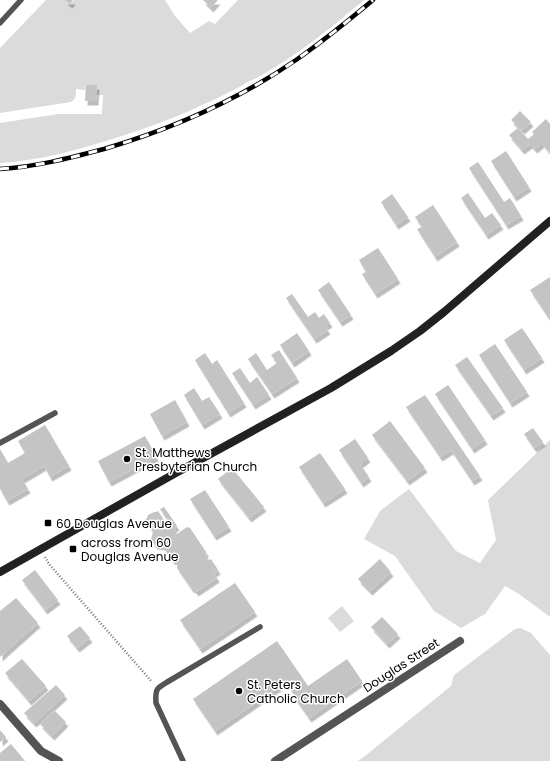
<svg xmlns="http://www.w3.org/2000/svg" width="550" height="761" font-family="Poppins,sans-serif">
  <defs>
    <filter id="shadow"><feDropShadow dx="2.5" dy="4.5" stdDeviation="0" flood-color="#0004"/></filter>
  </defs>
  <rect width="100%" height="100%" fill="#fff"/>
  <!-- green -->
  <path fill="#dbdbdb" d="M46 0H65L70 4 74 0H165L175 16 190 33 209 21 215 24 238 0H364C332 27 299 54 262 75 256 79 249 81 243 85 200 108 156 126 109 140 74 151 37 161 0 163V123L58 114H102L103 95H96L97 85H86L85 90 76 89C76 95 76 99 71 102L0 113V48Z
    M550 440V617L519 594 505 586 485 614 461 628 434 611 395 556 364 539 380 511 409 489 456 551 480 563 496 540 488 500Z
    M342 606 354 621 340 632 328 618Z
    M520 628 531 633 550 655V761H358L365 756 451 686 454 675 515 629Z"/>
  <!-- building -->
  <path fill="#c4c4c4" filter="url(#shadow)" d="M65 0H73L70 4Z
    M203 0H218L211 8Z
    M86 85H97L96 101H85Z
    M520 111 531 122 522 130 511 120Z
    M546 119 550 124V153L542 143 535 149 530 144 522 150 509 135 518 128 528 139 534 134 532 132Z
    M506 151 529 187 514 197 491 161Z
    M478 162 504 202 510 198 521 216 506 225 469 168Z
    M468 193 485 218 492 213 501 225 486 235 461 198Z
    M392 194 408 217 396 225 381 202Z
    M433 205 457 242 435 257 417 229 422 227 415 217Z
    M378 248 398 279 375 294 362 274 366 272 359 260Z
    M550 277V320L530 290Z
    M329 282 351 315 340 322 318 290Z
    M292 294 308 317 315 312 319 318 324 314 330 323 325 326 328 330 314 339 286 298Z
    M522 328 542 358 524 370 504 340Z
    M297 333 309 351 292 363 280 345Z
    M495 344 527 392 510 403 479 355Z
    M279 350 297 378 272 394 248 359 256 353 267 370 277 363 271 355Z
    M205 353 212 364 217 360 244 403 228 413 195 360Z
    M467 357 503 408 491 416 455 365Z
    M240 368 250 383 257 377 269 395 253 405 232 373Z
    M448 385 485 440 472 449 435 394Z
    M194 388 202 401 209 397 220 414 202 425 184 395Z
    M425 395 480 476 472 481 451 450 440 457 406 407Z
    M175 400 187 422 162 436 150 414Z
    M390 421 425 468 407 481 372 435Z
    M45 425 69 466 50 477 44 466 22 479 28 489 7 501 0 489V449L8 463 25 453 18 441Z
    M533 428 543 442 534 448 524 434Z
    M145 436 156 457 109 482 98 461Z
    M355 439 368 458 360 464 369 477 361 483 339 450Z
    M320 453 345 489 323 503 299 467Z
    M232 468 264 507 249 518 218 479Z
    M205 490 229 527 214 536 190 499Z
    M164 507 177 526 174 528 177 534 187 527 190 528 206 552 205 555 207 559 210 560 211 559 218 570 214 573 217 578 196 592 194 589 191 588 177 568 178 565 175 561 172 560 163 546 155 545 151 539 153 532 145 520 147 518 148 515 154 512H156L158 511 166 523 169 522 160 509Z
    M380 559 391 572 370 591 358 579Z
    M35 570 58 600 45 610 22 580Z
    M235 583 255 612 200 649 180 620Z
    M16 598 38 623 0 657V611Z
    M382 617 398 634 387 644 371 627Z
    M80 626 90 638 77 648 67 636Z
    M277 641 308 686 347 659 362 681 309 718 294 697 295 696 286 682 215 731 193 699Z
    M22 659 46 686 29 701 5 673Z
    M56 685 65 695 34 723 24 713Z
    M54 710 66 722 52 736 40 724Z
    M0 730 6 737 0 742Z
    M11 744 25 761H0V753Z"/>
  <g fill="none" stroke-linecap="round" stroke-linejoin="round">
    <!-- path -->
    <path stroke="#767676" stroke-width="2.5" stroke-dasharray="1 2" stroke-linecap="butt" d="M45 557 49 564 152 682"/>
    <!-- lane -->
    <path stroke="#545454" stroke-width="5.5" d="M0 23 21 0
      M0 443 55 413
      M183 761 156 703C155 688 157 688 169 681L260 627"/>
    <!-- street -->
    <path stroke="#545454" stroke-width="8" d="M0 704 41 751 59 761
      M275 761 460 641"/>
    <!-- secondary -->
    <path stroke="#212121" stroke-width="8" d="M0 572 174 474 331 388 391 351 420 331 444 312 550 221"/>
    <!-- rail casing -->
    <g stroke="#000" stroke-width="4.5">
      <path id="rail" d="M0 169C35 167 70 158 104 149 172 129 238 100 296 60 323 41 348 21 373 0"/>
    </g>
    <!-- rail -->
    <use href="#rail" stroke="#fff" stroke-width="3" stroke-dasharray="9" stroke-linecap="butt"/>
  </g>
  <!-- markers -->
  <g fill="#000" stroke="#fff" stroke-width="1.5">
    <circle cx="127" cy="459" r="4"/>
    <rect x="44" y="519" width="8" height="8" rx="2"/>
    <rect x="69" y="545" width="8" height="8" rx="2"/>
    <circle cx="239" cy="691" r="4"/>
  </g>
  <g text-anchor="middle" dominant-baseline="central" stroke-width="3" stroke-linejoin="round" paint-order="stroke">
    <!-- poi labels -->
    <g font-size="12" fill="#000" stroke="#fff" text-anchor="start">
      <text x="135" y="452">St. Matthews<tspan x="135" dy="14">Presbyterian Church</tspan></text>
      <text x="56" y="523">60 Douglas Avenue</text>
      <text x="81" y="542">across from 60<tspan x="81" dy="14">Douglas Avenue</tspan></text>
      <text x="247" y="684">St. Peters<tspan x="247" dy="14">Catholic Church</tspan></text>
    </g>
    <!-- street labels -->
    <g font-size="12" fill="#000" stroke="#fff">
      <text transform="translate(401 665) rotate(-33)">Douglas Street</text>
    </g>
  </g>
</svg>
